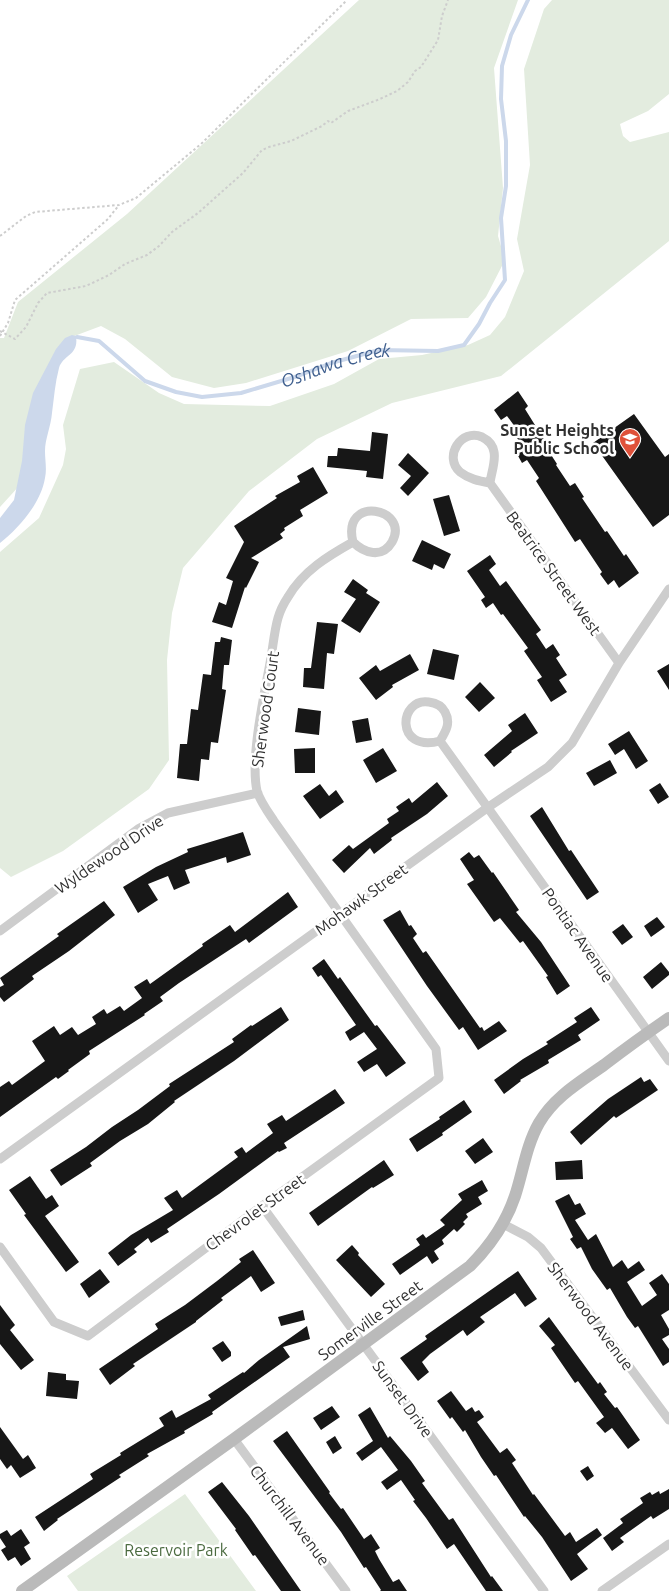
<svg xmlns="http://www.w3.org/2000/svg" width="669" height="1591" font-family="Ubuntu,sans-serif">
  <rect width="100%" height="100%" fill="#fff"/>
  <!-- green -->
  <path fill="#e3ecdf" d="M359 0H518L494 68 503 188 498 236 505 260 486 297 468 318 411 319 348 351 246 383 214 388 172 377 125 339 101 326 69 338 46 383 20 485 0 507V338H4L18 302 127 214Z
    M552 0H669V94L648 111 620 124 623 136 630 142 669 132V241L501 376 392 403 317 439 249 491 183 568 172 613 167 660 169 760 149 789 63 851 11 877 0 868V552L39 518 63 465 66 449 63 425 80 369 114 362 159 393 184 404 270 406 334 384 379 359 422 355 468 345 490 335 505 317 524 271 517 239 530 165 524 69 544 9Z
    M185 1494 256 1591H78L67 1576Z"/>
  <!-- water -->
  <path fill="#ccd8eb" d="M72 335 76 336C79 356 63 354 59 368 55 383 54 398 52 413 51 426 45 439 45 451 45 460 47 469 45 478 41 503 19 528 0 543V518L14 500 22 461 25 425 33 393 56 349 65 338Z"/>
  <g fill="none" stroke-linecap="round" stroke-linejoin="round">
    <!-- stream -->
    <path stroke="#ccd8eb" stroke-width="4" id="s1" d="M77 337 99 341 145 381 176 392 202 397 241 393 298 376 331 363 379 350 438 351 464 345 479 324 490 303 505 280 501 218 506 186V141L501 99 502 66 511 35 528 0"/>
  </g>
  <!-- building -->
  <path fill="#171717" d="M518 391 528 406 525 409 548 446 546 447 557 464 556 465 570 486 575 483 584 497 582 498 605 532 607 531 624 556 626 554 639 573 619 588 614 580 608 585 600 574 602 572 580 539 575 542 536 481 539 478 527 460 522 463 517 454 524 449 517 438 521 435 507 416 501 420 494 410Z
    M634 414 665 457 669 454V515L653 527 593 443Z
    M372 432 388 434 383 479 366 477 367 471 327 467 328 456H337L338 448 370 451Z
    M408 453 429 473 408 496 400 488 411 476 398 465Z
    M313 467 328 493 300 510 303 516 284 528 285 530 280 534 283 538 251 558 259 562 246 588 245 587 232 628 212 622 219 602 226 605 233 581 226 578 244 542 234 526 277 498 275 496 300 482 297 476Z
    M449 495 460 531 444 536 433 499Z
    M422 540 451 554 444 569 434 564 432 570 412 561Z
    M490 555 496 564 489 570 500 586 506 581 541 630 536 634 546 649 553 644 560 655 556 658 567 675 559 680 567 692 551 702 537 680 542 677 524 651 528 648 503 614 501 615 493 603 486 608 481 600 485 597 467 571Z
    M353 579 368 590 366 593 380 602 360 633 341 621 356 599 344 592Z
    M317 622 338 624 334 654 327 653 324 689 303 687 304 668H311Z
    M221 637 232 640 229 665H224L222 689 226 690 218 743 211 742 209 760 201 759 199 781 177 778 180 744H187L191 709 198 710 203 674 211 675 215 642H220Z
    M433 649 459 655 454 680 427 674Z
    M410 654 419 670 392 685 393 687 376 700 359 678 376 665 380 671Z
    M669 664V690L657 671Z
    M480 682 495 698 479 712 465 697Z
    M298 708 321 711 319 735 295 732Z
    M525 713 538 733 511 751 512 752 494 767 484 755 512 731 508 725Z
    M368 718 372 740 356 743 352 721Z
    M629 731 648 761 636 769 624 749 615 755 608 744Z
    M315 748V773H295L294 749Z
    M383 748 397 771 376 783 363 760Z
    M610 760 617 773 594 786 586 773Z
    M437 782 448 796 427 814 391 838 392 840 374 854 370 848 344 873 332 860 349 845 353 849 389 823 387 819 399 811 396 807 409 798 412 803Z
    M660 783 669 797 658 804 649 790Z
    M320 784 329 796 336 790 344 802 320 819 303 796Z
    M542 807 569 851 571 850 599 892 587 900 530 816Z
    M243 832 251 855 227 863 226 857 185 870 190 883 174 890 168 876 148 884 158 900 138 913 123 887 156 867 188 852 187 849Z
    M469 852 474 858 479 855 492 873 493 872 519 910 516 912 541 942 570 986 557 995 546 977 548 976 523 941 520 943 500 918 494 922 467 884 474 880 460 859Z
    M288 892 298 907 249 943 246 939 179 983 160 997 163 1001 144 1014 145 1015 89 1051 90 1054 68 1070 69 1071 58 1079 56 1077 0 1117V1087L9 1081 12 1085 45 1061 32 1041 54 1026 60 1035 72 1027 78 1035 96 1024 92 1017 104 1009 107 1014 120 1006 124 1011 142 998 134 987 147 979 150 984 203 946 202 944 230 925 235 932Z
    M104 901 115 915 69 951 32 976 34 979 4 1002 0 997V987L4 985 0 978 59 936 57 934Z
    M400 910 409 926 411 925 417 934 413 938 423 953 426 951 480 1028 482 1027 484 1031 499 1021 507 1031 478 1050 463 1027 459 1030 427 986 383 920Z
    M657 917 665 927 651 937 644 926Z
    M623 924 633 937 622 945 612 932Z
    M324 959 338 979 340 977 375 1026 377 1025 406 1063 386 1077 377 1064 364 1072 357 1062 377 1049 364 1032 350 1041 345 1032 356 1025 321 975 318 977 312 968Z
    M661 962 669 972V975L652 989 643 977Z
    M281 1007 289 1020 234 1061 174 1101 175 1102 148 1124 120 1141 90 1163 92 1166 61 1186 50 1170 86 1147 112 1127 138 1110 170 1086 169 1084 234 1042 232 1039 251 1025 252 1026Z
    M591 1007 600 1020 578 1035 581 1040 548 1060 549 1063 520 1080 521 1081 504 1094 494 1080 523 1059 548 1044 546 1042 577 1022 574 1018Z
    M641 1077 644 1082 650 1079 658 1090 616 1118 614 1116 581 1145 570 1132 608 1099Z
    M335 1089 345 1103 284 1143 287 1148 279 1152 278 1151 219 1194 167 1229 169 1232 151 1243 148 1238 134 1249 137 1252 118 1266 108 1253 131 1235 173 1210 164 1198 177 1190 182 1198 238 1157 234 1152 242 1147 246 1153 273 1133 267 1124 282 1115 286 1121Z
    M464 1100 472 1112 442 1133 443 1135 417 1152 409 1139 440 1119 439 1117Z
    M483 1138 493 1152 475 1164 465 1151Z
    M384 1160 394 1175 373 1188 372 1187 318 1226 309 1213Z
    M582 1160 583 1179 556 1180 555 1162Z
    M30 1176 46 1199 52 1195 59 1206 45 1216 79 1262 66 1272 24 1215 26 1214 9 1190Z
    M482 1180 488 1191 478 1197 482 1204 466 1214 468 1217 463 1222 465 1224 457 1232 454 1229 442 1240 444 1244 434 1251 439 1259 432 1264 427 1256 400 1275 392 1264 420 1245 416 1239 423 1234 426 1238 445 1225 440 1220 462 1200 458 1194Z
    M569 1194 575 1205 580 1203 586 1214 575 1220 588 1240 596 1234 613 1267 622 1260 628 1269 639 1261 645 1270 627 1282 642 1306 657 1295 649 1283 662 1274 669 1284V1310L661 1315 669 1329V1335L662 1339 669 1349V1362L663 1366 638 1326 635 1328 627 1317 610 1288 607 1290 592 1269 581 1247 577 1249 570 1239 573 1237 555 1201Z
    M352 1245 359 1253 358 1255 385 1284 371 1297 336 1260Z
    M253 1250 275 1283 261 1292 251 1276 221 1298 223 1300 196 1321V1322L133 1364 135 1366 110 1385 99 1369 158 1329 155 1324 185 1305 217 1281 241 1262 239 1259Z
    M100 1269 110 1282 89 1298 80 1284Z
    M518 1271 537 1299 525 1307 515 1293 480 1317 485 1322 467 1336 463 1330 430 1354 422 1362 429 1372 418 1381 400 1358 427 1339 425 1336Z
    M0 1305 15 1325 10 1330 34 1360 21 1370 0 1344Z
    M303 1310 305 1320 281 1326 278 1317Z
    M549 1317 598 1384 600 1382 607 1392 604 1394 615 1408 617 1407 640 1440 628 1449 612 1428 605 1433 596 1423 604 1417 578 1381 575 1383 551 1348 555 1345 539 1326Z
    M307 1326 310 1339 283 1347 290 1357 212 1412 213 1414 184 1431 185 1433 147 1454 149 1456 119 1475 121 1477 57 1519 58 1520 44 1531 35 1517 93 1479 90 1474 121 1455 120 1453 164 1426 159 1418 172 1410 176 1418 211 1399 208 1395 243 1372 244 1373 259 1360Z
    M223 1341 231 1352V1356L222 1362 212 1348Z
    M48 1372 66 1374V1380L79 1381 77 1399 46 1396Z
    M451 1391 466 1411 472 1407 475 1412 479 1410 484 1417 477 1422 500 1453 507 1448 516 1460 512 1463 533 1495 534 1494 565 1536 570 1532 576 1542 597 1528 602 1535 577 1554 588 1569 571 1581 542 1537 525 1516 524 1517 496 1475 494 1476 481 1457 465 1430 463 1432 452 1417 450 1419 437 1401Z
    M332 1406 340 1417 321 1430 313 1418Z
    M370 1407 388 1438 390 1436 411 1461 425 1481 422 1483 449 1520 453 1518 491 1577 492 1576 503 1591H486L454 1544 447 1549 426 1518 413 1501 415 1500 401 1480 387 1490 381 1482 398 1470 381 1447 362 1461 356 1453 373 1441 358 1415Z
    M0 1427 23 1459 28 1455 36 1468 20 1478 11 1465 7 1469 0 1459Z
    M287 1431 330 1492 329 1493 341 1509 343 1508 364 1539 371 1534 380 1548 375 1551 379 1559 393 1582 399 1579 407 1591H380L381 1590 366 1567 364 1568 341 1532 273 1441Z
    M335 1436 342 1448 333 1454 326 1442Z
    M588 1466 594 1476 587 1481 580 1471Z
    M222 1482 249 1516 301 1591H281L255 1555 253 1556 235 1530 236 1529 208 1492Z
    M669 1489V1509L653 1519 651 1516 620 1538 624 1542 612 1551 603 1538 623 1523 620 1519 643 1503 640 1498 650 1492 652 1495 659 1491 660 1494Z
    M21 1529 30 1543 24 1547 31 1559 21 1566 15 1557 8 1561 1 1550 6 1547 0 1538V1534L7 1530 11 1536Z"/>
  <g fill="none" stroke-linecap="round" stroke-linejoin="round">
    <!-- path -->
    <path stroke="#cdcdcd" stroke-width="2" stroke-dasharray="2.5 2.5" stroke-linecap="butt" d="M0 236 26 216 35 212 119 205 136 198 201 144 347 0
      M0 331 15 339 26 327 38 303 47 293 86 286 109 275 125 264 147 255 159 246 172 232 198 213 243 173 262 150 269 147 291 141 322 126 328 121 331 123 348 111 380 99 397 91 408 82 415 71 421 67 438 40 442 16 448 0
      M0 336 8 323 15 300 108 219 119 205"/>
    <!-- street -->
    <path stroke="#cdcdcd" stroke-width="9" d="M490 483C479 481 469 479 460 472 443 457 461 428 482 437 488 440 493 445 494 452 496 461 491 474 490 483L619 663
      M440 741C446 731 451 723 445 712 442 706 436 703 429 702 399 697 394 753 440 741L669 1061
      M0 931 138 829 168 813 258 793
      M0 1159 487 808 548 767 572 743 619 663 669 589
      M262 1206 544 1591
      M503 1224 528 1237 541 1248 669 1420
      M0 1247 54 1322 88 1336 262 1206 439 1078 436 1049 274 821C268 812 260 801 257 791 250 759 264 696 270 663 273 648 274 632 278 618 280 611 284 603 288 597 303 571 328 556 353 542 364 553 382 559 392 542 411 508 341 494 353 542
      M234 1439 346 1591
      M602 1591 669 1544"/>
    <!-- secondary -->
    <path stroke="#bababa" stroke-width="12" d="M22 1591 234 1439 470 1266C490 1246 506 1223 515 1196 523 1172 526 1146 539 1123 554 1097 580 1082 604 1065 625 1049 647 1033 669 1018"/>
  </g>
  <!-- icons -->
  <defs>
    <g id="school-pin" transform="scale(1.125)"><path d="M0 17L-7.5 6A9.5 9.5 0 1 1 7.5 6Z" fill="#df513a" stroke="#fff"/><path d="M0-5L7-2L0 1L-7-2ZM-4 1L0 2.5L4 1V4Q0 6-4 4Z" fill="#fff"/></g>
  </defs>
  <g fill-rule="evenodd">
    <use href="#school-pin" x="630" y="439"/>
  </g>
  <g text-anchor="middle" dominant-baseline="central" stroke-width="5" stroke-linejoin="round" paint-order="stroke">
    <!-- poi labels -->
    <g font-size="16" font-weight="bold" fill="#303030" stroke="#fff" text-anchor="end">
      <text x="614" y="430">Sunset Heights<tspan x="614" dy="18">Public School</tspan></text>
    </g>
    <!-- street labels -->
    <g font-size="16" fill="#303030" stroke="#fff">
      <text transform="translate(554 573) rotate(54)">Beatrice Street West</text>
      <text transform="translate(265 709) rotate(-82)">Sherwood Court</text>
      <text transform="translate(109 854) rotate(-34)">Wyldewood Drive</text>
      <text transform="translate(361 899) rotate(-36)">Mohawk Street</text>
      <text transform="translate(578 935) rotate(55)">Pontiac Avenue</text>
      <text transform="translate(255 1212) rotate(-36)">Chevrolet Street</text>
      <text transform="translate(591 1316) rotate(53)">Sherwood Avenue</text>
      <text transform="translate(370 1320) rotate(-36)">Somerville Street</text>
      <text transform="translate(403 1399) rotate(54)">Sunset Drive</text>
      <text transform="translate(290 1515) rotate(53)">Churchill Avenue</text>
    </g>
    <!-- park labels -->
    <g font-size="16" fill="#4a6a3f" stroke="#fff">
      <text x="176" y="1550">Reservoir Park</text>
    </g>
    <!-- water labels -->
    <g font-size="18" font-style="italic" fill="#40608f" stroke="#fff">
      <text stroke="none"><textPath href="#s1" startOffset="281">Oshawa Creek</textPath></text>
    </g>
  </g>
</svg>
